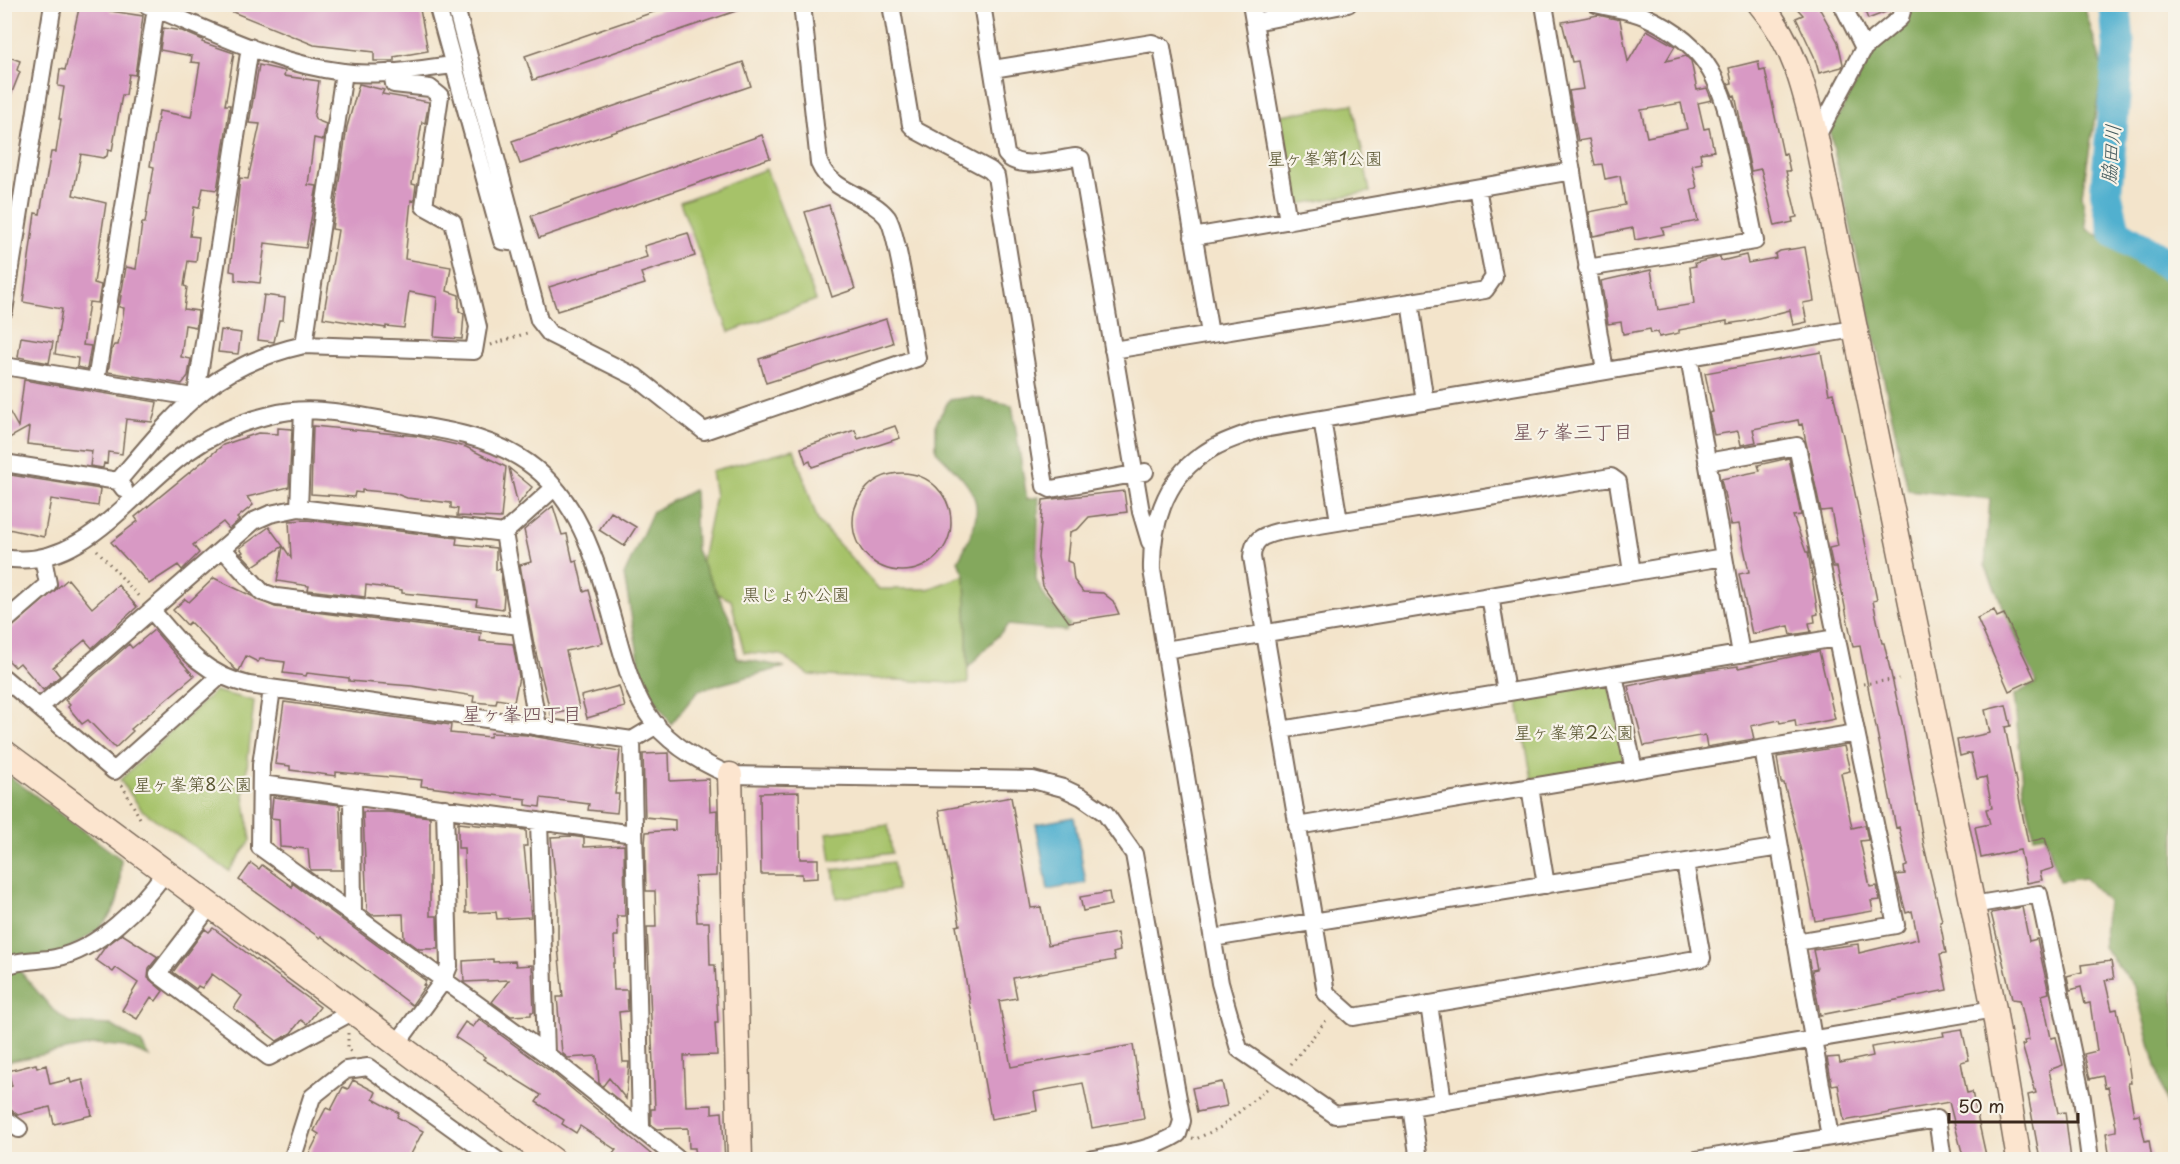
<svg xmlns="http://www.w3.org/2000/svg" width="2180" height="1164" font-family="'Playpen Sans','Klee One',sans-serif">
  <rect width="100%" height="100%" fill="#f7f3e8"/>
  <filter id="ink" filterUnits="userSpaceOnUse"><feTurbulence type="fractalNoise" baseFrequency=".0167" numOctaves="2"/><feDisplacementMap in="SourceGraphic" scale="12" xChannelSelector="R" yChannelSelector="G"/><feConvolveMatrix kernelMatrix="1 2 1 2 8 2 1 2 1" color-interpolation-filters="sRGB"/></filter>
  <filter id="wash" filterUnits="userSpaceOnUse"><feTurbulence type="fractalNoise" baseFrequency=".008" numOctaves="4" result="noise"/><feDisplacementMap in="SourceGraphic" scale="24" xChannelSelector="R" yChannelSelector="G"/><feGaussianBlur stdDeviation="1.35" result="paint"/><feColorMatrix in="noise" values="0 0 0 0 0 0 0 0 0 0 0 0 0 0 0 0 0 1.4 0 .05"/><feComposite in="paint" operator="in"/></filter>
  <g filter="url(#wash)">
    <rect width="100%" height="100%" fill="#f3e4cb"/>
    <!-- green -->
    <path fill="#a6c269" stroke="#707644" stroke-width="1.5" d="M1353 104 1370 192 1294 205 1281 115Z
      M766 169 816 300 729 332 680 202Z
      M794 449 818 521 879 589H928L965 575 968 684 809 675 781 655 744 652 731 600 697 584 715 496 711 471Z
      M1602 684 1610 688 1625 757 1622 765 1532 779 1517 698Z
      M215 691 254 701 244 796 251 840 229 871 142 810 120 780Z
      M888 825 892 853 831 861 827 833Z
      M893 862 897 890 837 898 833 870Z"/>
    <!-- forest -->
    <path fill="#84a85d" stroke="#60693e" stroke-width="1.5" d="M1912 5H2086L2085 9 2103 69 2082 194 2087 229 2143 260 2175 285V1137L2135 987 2103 947 2107 901 2085 878 2059 881 2045 834 2034 836 2024 791 2014 695 2036 683 1985 565 1990 499 1908 490 1830 132 1875 48 1907 24Z
      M971 397 1012 405 1027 499 1039 497 1036 580 1047 600 1070 625 1065 631 1008 625 968 668 965 575 958 561C989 503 980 495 936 451V423L949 400Z
      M694 490 696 550 732 623 737 658 785 667 699 690 671 724 643 682 624 575 653 511Z
      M5 773 121 859C120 872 121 889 117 901 105 939 51 956 19 970L53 1010 71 1023 111 1025 141 1043 150 1057 125 1047 97 1044 5 1062Z"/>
    <!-- water -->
    <path fill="#51b0cf" stroke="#466d76" stroke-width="1.5" d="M1074 817 1086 883 1048 890 1036 824Z"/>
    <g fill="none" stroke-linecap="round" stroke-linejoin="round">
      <!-- river -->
      <path stroke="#51b0cf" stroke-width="32" d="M2115 4 2119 47 2106 192 2115 232 2176 269"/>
    </g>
    <g id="blocks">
      <!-- building -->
      <path fill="#d899c4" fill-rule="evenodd" d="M80 4H113L110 11 143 16 135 75 129 74 126 95H122L112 151 108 150 107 156 103 158 81 154 73 195 106 203 94 283 101 285 98 303 89 302 83 345 91 346 87 369 77 367 78 358 55 354 62 309 23 302 35 213 40 214 51 152H56L61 119H59L64 87 58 86 60 69 65 70 66 66Z
        M213 4H419L428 51 394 57V61H374V52L314 45Z
        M677 4H748V7L533 80 525 56Z
        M1793 4H1817L1838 42 1843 64 1842 67 1819 73 1814 56 1796 18 1803 15Z
        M1862 4H1893L1891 10 1868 19Z
        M1598 15 1620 20 1628 62 1647 30 1675 46 1666 61 1686 56 1691 61 1697 90 1707 88 1712 100 1698 103 1704 129 1709 128 1714 151 1700 153 1702 163 1692 165 1697 188 1691 189 1698 221 1662 228 1664 234 1635 240 1633 228 1593 236 1589 212 1625 205 1620 176 1605 179 1602 164 1595 165 1589 139 1578 141 1569 91 1583 89 1578 61 1572 62 1562 22ZM1681 103 1687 129 1647 137 1641 110Z
        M163 28 182 31 203 40 202 42 234 53 225 105H230L217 190 203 188 199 208 194 207 190 236 199 237 196 262 188 261 184 286 187 287 184 309 198 311 196 327 185 325 181 357 191 359 188 376 182 384 108 372 112 349 114 345H118L120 336 124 308 119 307 126 267 136 269 142 223H145L154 167 150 166 159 111 191 117 200 63 191 62 192 56 160 50Z
        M4 55 20 61 17 70 20 72 5 110Z
        M1758 61 1760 71 1765 70 1783 154 1786 153 1790 171H1786L1797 217 1792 218 1793 222 1775 226 1761 169 1751 171 1735 95 1733 96 1728 84 1732 83 1729 68Z
        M743 62 751 86 520 164 512 141Z
        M259 65 285 71 284 76 319 81 314 116 316 120 326 124 323 140 314 138 308 185 317 186 306 248 265 243 260 283 235 280V272L230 271 240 178 248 179 260 124 249 123Z
        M359 84 384 90 382 94 429 102 425 123 422 122 412 184 416 185 414 201 411 200 405 259 451 267 447 291 459 295V311L464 314 462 339 434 337 437 297 409 292 404 328 386 326V328L323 318 338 230 332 229 347 127Z
        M762 135 770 158 539 238 531 216Z
        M829 205 855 289 832 297 805 212Z
        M688 233 695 256 641 273 645 284 557 311 549 287 647 257 644 246Z
        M1805 247 1814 301 1803 303 1807 322 1793 325 1790 310 1747 321 1727 324V321L1679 330V333L1659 337 1658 332 1651 333 1650 329 1623 334 1621 322 1608 324 1601 281 1651 270 1658 310 1694 304 1690 267 1696 266 1695 263 1720 257 1721 261 1746 255 1748 263 1776 258 1775 254 1780 251Z
        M264 295 285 298 283 320H279L274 342 258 340Z
        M886 319 893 343 766 383 759 359Z
        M221 330 241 333 238 354 218 352Z
        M21 337 53 342 49 363 18 357Z
        M1821 352 1829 394 1833 393 1844 440 1877 600 1873 601 1882 643H1884L1902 722 1924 846 1942 921 1940 922 1946 953 1940 954 1947 990 1820 1015 1812 970 1817 969 1813 950 1858 944 1859 953 1918 939 1912 911 1906 913 1896 875 1905 874 1904 867 1907 866V863L1899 827 1896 828 1860 646 1853 647 1837 567H1833L1829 548 1838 546 1831 510 1821 511 1802 424 1799 425 1798 420 1753 429 1756 442 1741 445 1738 431 1714 435 1709 413 1713 412 1705 373Z
        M24 380 157 402 155 413 152 422 126 419 122 454 108 452 107 464 104 463 103 468 90 466 92 451 27 444 29 427 4 441V402L18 427Z
        M313 426 417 436 466 447 506 467 501 518 457 516 458 509 451 508V503L407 498 394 493 362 490V493L355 492 354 497 311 494Z
        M895 426 900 438 812 467 810 461 806 463 801 448 855 430 858 439Z
        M278 428 292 429 289 487 247 497 253 505 237 518 239 520 229 529 223 522 193 545 199 553 182 570 178 565 149 584 111 542 138 521 135 517 223 445 258 433 278 434Z
        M1789 458 1801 515 1793 516 1806 552H1808L1818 614 1814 615 1815 622 1809 623 1811 632 1791 635 1789 626 1752 634 1739 574 1749 572 1739 524 1731 525 1721 479 1760 471 1758 465Z
        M509 468 532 487 518 505 514 489Z
        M853 522a49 49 0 1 1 98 0a49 49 0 1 1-98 0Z
        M4 474 100 489 98 506 51 499 44 537 4 528Z
        M1124 491 1127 512 1089 517 1078 529 1070 532 1067 561 1072 563 1074 580 1083 592 1103 593 1113 601 1119 614 1069 622 1043 586 1038 558 1043 500Z
        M553 506 562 535 567 534 573 562 577 561 584 592 589 590 603 643 566 651 579 708 551 715 534 645 520 565 531 562 524 530Z
        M611 512 636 527 624 546 599 530Z
        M307 520 457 538 456 544 496 548V570L500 569 504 595 503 609 476 605 477 600 402 593V590L366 585 365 597 308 590 309 586 277 581 283 546 291 558 289 521Z
        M269 527 283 546 253 566 241 553 243 552 240 548Z
        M214 578 275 607 481 633 480 641 513 644 519 677 514 702 497 699 496 704 473 702 474 696 412 686 349 681V678L307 673 306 676 283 673 285 662 260 659 258 662 246 656 239 671 236 670 190 622 187 625 173 610 185 599 189 602Z
        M68 579 92 608 118 585 137 607 92 648 85 640 53 667 60 676 43 690 20 663 15 667 4 656V634Z
        M1994 610 1997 617 2004 614 2035 679 2009 691 1977 618Z
        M154 630 194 676 131 729 133 731 115 748 88 720 82 724 68 707 70 705 65 700 129 644 132 648Z
        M1819 651 1835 719 1796 727 1795 720 1780 723 1779 720 1751 726 1754 739 1707 747 1705 735 1644 746 1628 686 1682 674 1738 666V668Z
        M619 686 625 707 587 718 581 696Z
        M284 702 451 725 450 733 490 737 491 733 526 735 620 751 615 794H619L617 813 588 810 589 804 541 798 540 807 526 805V799L421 786 422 780 336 772V776L290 770V766L275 764Z
        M2006 705 2011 726 2005 727 2028 842 2045 838 2054 868 2040 872 2042 880 2027 883 2020 850 1981 858 1975 827 1990 824 1986 809 1992 808 1986 777 1977 779 1971 753 1960 756 1957 740 1990 733 1985 710Z
        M1844 746 1850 771 1841 773 1852 828 1865 825 1868 840 1860 841 1870 887 1877 886 1880 900 1871 901 1873 911 1815 921 1801 851 1784 783H1781L1777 757Z
        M669 753 670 781 709 779 710 811 717 810 716 876 695 877 697 922H709L710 965H715L718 1023H715L717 1055 684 1056 686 1106 712 1105V1113L722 1112 725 1160H696L695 1148H689L688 1128 657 1129 651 1125V1109H655L647 927H656L655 891H646L645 844 646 832 675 830V820L645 817 643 754Z
        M799 792 800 859H818V878L802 879V874H761L760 793Z
        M273 797 340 805 342 870H310L308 849 280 847 279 819 271 818Z
        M1011 797 1031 908 1041 907 1048 945 1117 933 1120 951 1113 953 1115 960 1013 978 1017 998 999 1001 1011 1067 1133 1045 1144 1119 1092 1128 1083 1083 1034 1092 1037 1111 991 1119 956 926 960 925 939 810Z
        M363 812H388L430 817V916H437L438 949H419L404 938 403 914 372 915 367 911Z
        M458 823 526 830 527 846H524L531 917 497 919 496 912 466 913 464 848H458Z
        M571 836 584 838V847L624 845 625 916H617L618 936H614L615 963H613L614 990H627L628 1011 619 1012 623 1062H629L626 1099 609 1078 603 1086 599 1083 597 1056 568 1058 562 1053 557 997H563L558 947V905L551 837Z
        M251 863 259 869 262 865 292 887V883L426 981 423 985 425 986 412 1005 321 936 320 938 239 880Z
        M1109 892 1111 905 1083 911 1080 897Z
        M2022 907 2029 941 2037 939 2049 993 2042 995 2051 1038 2056 1037 2063 1065 2049 1070 2058 1113 2065 1112 2071 1160H2040L2028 1095 2036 1093 2022 1045 2025 1044 2024 1041 2029 1040 2020 1000 2012 999 1991 913Z
        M213 928 320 1007 307 1024 301 1020 291 1033 277 1041 234 1008 242 996 212 974 202 988 198 986 196 989 173 972 205 929 209 932Z
        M122 934 158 957 149 968 148 978 163 991 156 1001 151 997 137 1019 122 1010 138 983 116 968 113 972 96 960 105 947Z
        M493 959V962L515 961 516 966 532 965 534 1012H531V1015L511 1016 492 1002 509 980 464 982 463 961Z
        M2111 961 2114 979 2105 980 2112 1010 2117 1009 2127 1053 2131 1083H2128L2134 1115 2139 1114 2145 1141 2149 1140 2152 1159H2110L2106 1133 2116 1131V1126L2108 1087 2105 1088 2103 1076 2090 1079 2084 1054 2097 1051 2090 1003 2085 1004 2081 987 2070 990 2067 976 2082 972 2081 965Z
        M479 1019 554 1074 658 1160H608L616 1150 580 1126 576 1133 562 1124 564 1120 536 1102 541 1095 483 1059 485 1057 455 1037 465 1022 473 1027Z
        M1962 1029 1969 1060 1961 1062 1967 1093 1972 1092 1987 1160H1964L1949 1102 1844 1121 1838 1084 1832 1085 1827 1058 1839 1057 1840 1063 1873 1056 1871 1047 1944 1036 1943 1032Z
        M36 1064 37 1068 46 1065 50 1084 70 1079 71 1083 83 1080 92 1115 54 1124 50 1107 18 1115 10 1109 4 1089 12 1086 8 1071Z
        M353 1080 376 1092 373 1099 399 1113 397 1117 423 1131 408 1160H306L319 1134 314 1131 326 1108 331 1110 343 1087 348 1089Z
        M1222 1082 1227 1106 1197 1112 1192 1088Z"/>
    </g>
  </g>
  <g filter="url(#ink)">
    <use href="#blocks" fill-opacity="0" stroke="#7b6b5b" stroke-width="1.5"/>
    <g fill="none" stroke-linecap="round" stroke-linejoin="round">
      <!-- street casing -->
      <g stroke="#7b6b5b" stroke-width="20">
        <path id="street" d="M437 4 502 241 518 243
          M455 4 539 320 550 334 636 377 704 431 917 358C912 334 898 231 887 217 868 194 832 193 819 163L802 4
          M891 4 911 125 917 131 990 170 996 176 1045 486 1051 489 1145 472
          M982 4 1006 154C1018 172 1057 159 1076 157L1081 159 1141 512 1150 542
          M1251 4 1288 221
          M1544 4 1605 371
          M1842 4 1864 48
          M147 5C210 30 274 64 343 72 379 77 418 69 453 65
          M1254 22 1348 4
          M993 69 1152 43 1162 47 1210 334
          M1816 138 1864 48 1900 18 1904 4
          M1193 237 1572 171
          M1587 268 1755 241C1749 211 1743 181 1736 151 1723 87 1711 46 1646 17 1631 10 1612 8 1596 4
          M1410 302 1425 402
          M4 311 53 4
          M1854 329 1257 430C1238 437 1218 443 1202 455 1164 480 1151 528 1152 570L1220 983 1239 1049 1335 1115 1411 1107 1994 1009
          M304 345 344 72
          M1113 350 1485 290 1494 277 1477 188
          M1689 357 1741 654
          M4 366 193 397
          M96 381 156 8
          M196 394 250 47
          M1322 419 1339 521
          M1707 462 1797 446 1896 925 1796 942
          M4 463 118 481 124 489
          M118 481C177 412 210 366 304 345L474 351 478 327 453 222 424 206 440 96 430 88 394 84 392 72
          M299 508 303 411
          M504 533 554 488
          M223 549 262 592 276 597 520 626
          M4 558C81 572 131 492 186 453 210 436 241 422 270 415 311 404 354 415 395 422 438 429 481 434 519 457 586 497 601 581 621 649 629 678 640 709 661 731 681 751 704 764 730 775L1033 780 1063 788 1082 797 1105 813 1134 854 1182 1121 1178 1134C1151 1151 1120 1154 1089 1160
          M1632 572 1618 482 1611 477 1277 532C1261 536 1253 540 1252 557L1326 993 1353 1017 1702 958 1685 863
          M1490 596 1506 692
          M153 612C183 647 202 674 249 685L632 740 657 725
          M4 622 48 584 43 558
          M1165 650 1724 557
          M1614 675 1634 770
          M4 678 114 771 220 676
          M272 689 261 765 260 847 546 1054 679 1160
          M40 707 254 521 270 514 299 508 504 533 538 727
          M1281 730 1836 638
          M632 740 641 1126
          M1763 749 1830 1137
          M261 784 634 834
          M1530 787 1546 885
          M352 796 353 915
          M539 821 546 1054
          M1297 826 1856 733
          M211 905 158 974 269 1057 352 1012
          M1972 905 2039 894 2082 1098 2090 1160
          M1213 938 1780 847
          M4 967C18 959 39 961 55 958 98 950 141 906 166 871
          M1429 1004 1443 1102
          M396 1045 443 981 449 966 445 808
          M1411 1107 1419 1160
          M4 1118 19 1129
          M292 1160 312 1097 346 1070 368 1067 497 1160
          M1696 1160 1937 1119 1943 1160"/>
      </g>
      <!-- secondary casing -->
      <g stroke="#7b6b5b" stroke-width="27">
        <path id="secondary" d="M1760 4C1794 43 1805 90 1816 138L1994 1009 2019 1160
          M4 752 553 1160
          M730 775 740 1160"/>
      </g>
      <!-- path -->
      <path stroke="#7b6b5b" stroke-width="3" stroke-dasharray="1.5 4.5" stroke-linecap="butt" d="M491 345 527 333
        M97 550 141 599
        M1863 684 1899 679
        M122 785 141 820
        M348 1033V1049L351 1052
        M1291 1064 1328 1018
        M1192 1138 1196 1139 1221 1127 1268 1088"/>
      <!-- street -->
      <use href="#street" stroke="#fff" stroke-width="16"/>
      <!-- secondary -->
      <use href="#secondary" stroke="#fce5cf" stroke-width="24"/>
    </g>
  </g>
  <g text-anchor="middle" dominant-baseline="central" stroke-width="4.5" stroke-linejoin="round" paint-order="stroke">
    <!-- park labels -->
    <g font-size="18" fill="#5b5834" stroke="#f7f3e8">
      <text x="1325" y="157">星ヶ峯第1公園</text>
      <text x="796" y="593">黒じょか公園</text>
      <text x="1574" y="731">星ヶ峯第2公園</text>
      <text x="193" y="783">星ヶ峯第8公園</text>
    </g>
    <!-- water labels -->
    <g font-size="20" font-style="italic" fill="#43595c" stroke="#f7f3e8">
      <text transform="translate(2110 154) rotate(-85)">脇田川</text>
    </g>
    <!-- neighbourhood labels -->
    <g font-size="20" fill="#725158" stroke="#f7f3e8">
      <text x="1573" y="431">星ヶ峯三丁目</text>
      <text x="522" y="713">星ヶ峯四丁目</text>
    </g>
  </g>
  <!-- margin -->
  <rect width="2180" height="1164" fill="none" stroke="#f7f3e8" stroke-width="24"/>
  <!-- scale -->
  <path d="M1949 1113v9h129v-9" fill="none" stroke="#3b2a1e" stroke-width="3"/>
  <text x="1958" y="1113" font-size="18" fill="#3b2a1e" stroke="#f7f3e8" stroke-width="4.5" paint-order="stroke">50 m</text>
</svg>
